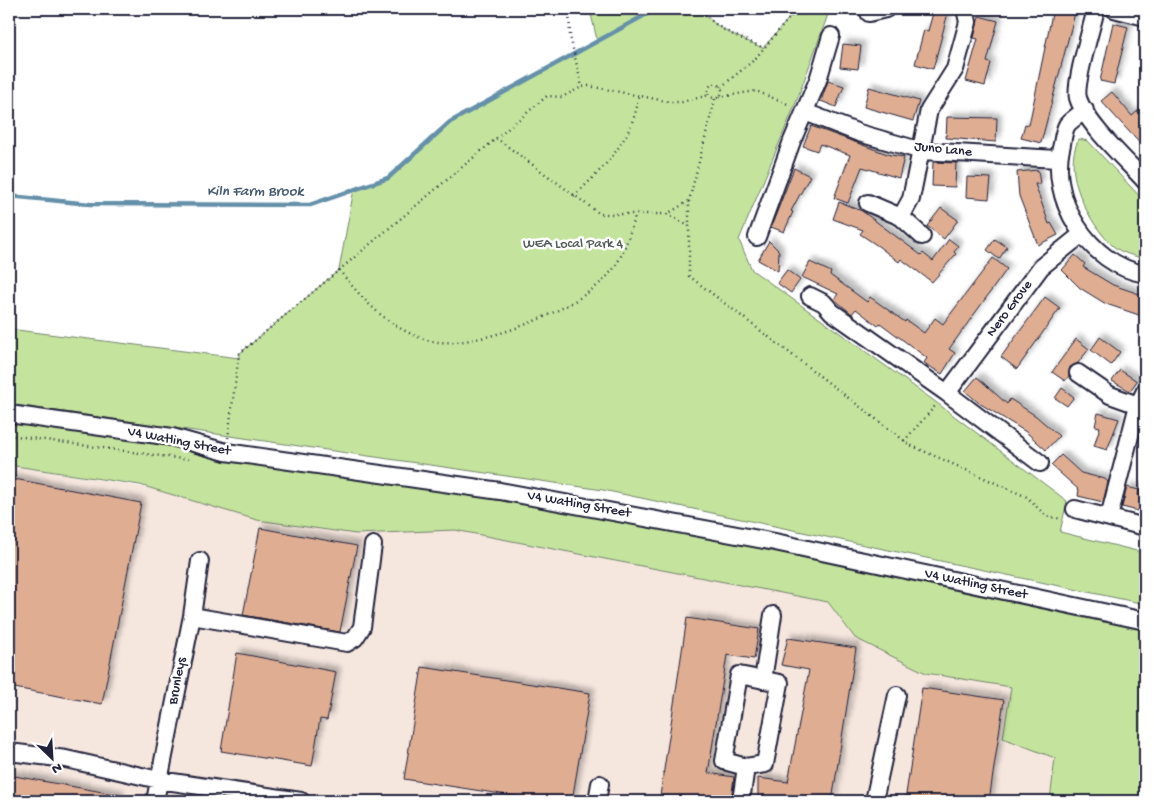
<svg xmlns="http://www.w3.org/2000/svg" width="1154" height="810" font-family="'Gochi Hand',sans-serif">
  <defs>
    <filter id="shadow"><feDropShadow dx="4.5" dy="-4.5" stdDeviation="2.5" flood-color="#0004"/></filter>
  </defs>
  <rect width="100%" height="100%" fill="#fff"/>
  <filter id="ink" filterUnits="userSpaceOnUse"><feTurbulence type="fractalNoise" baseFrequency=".02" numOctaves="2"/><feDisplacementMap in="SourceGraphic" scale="10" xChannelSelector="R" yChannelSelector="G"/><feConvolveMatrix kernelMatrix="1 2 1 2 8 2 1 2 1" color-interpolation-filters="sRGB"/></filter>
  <g filter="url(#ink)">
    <!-- built -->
    <path fill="#f5e6de" d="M9 465 190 495 455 530 828 602 855 638 926 673 1012 687 1003 738 1055 758 1050 801H9Z"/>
    <!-- green -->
    <path fill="#c4e49d" stroke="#73836c" d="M702 9C714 30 742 38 763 48L797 9H830L797 100 739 240 752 270 933 400 1067 501 1060 532 1145 553V604L603 490 9 404V329L239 358V354L339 270 354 189 388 178 450 122 597 40 590 10Z
      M1079 139 1088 141 1145 202V259C1135 256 1121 253 1113 246 1088 223 1061 170 1079 139Z
      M9 417 500 491 1145 621V801H1050L1055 758 1003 738 1011 687 926 673 855 638 828 602 455 530 356 534 257 520 140 485 9 465Z"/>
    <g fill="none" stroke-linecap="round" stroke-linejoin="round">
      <!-- stream -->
      <path stroke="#6590a9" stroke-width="4.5" d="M9 196 90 204 310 205 388 178 450 122 656 9"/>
    </g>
    <!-- building -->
    <path fill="#dfad92" stroke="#22223b" filter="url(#shadow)" d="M934 9H949L933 69 915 64 924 30 928 31Z
      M1053 9 1075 13 1041 143 1021 138 1025 124 1029 125Z
      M979 16 998 21 987 62 991 63 985 86 966 81 978 39 974 38Z
      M1113 23 1128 27 1114 84 1100 81Z
      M843 44 861 46 858 69 840 67Z
      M828 81 844 86 836 107 821 101Z
      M869 87 919 101 913 121 864 107Z
      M1112 92 1132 116 1140 109 1145 116V149L1101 101Z
      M947 117 997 118 996 142 946 138Z
      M811 126 890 155 904 157 899 178 862 167 848 203 834 198 850 155 820 144 817 151 803 146Z
      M933 162 956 163 955 187 932 186Z
      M794 168 810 176 791 211 793 212 784 232 771 227Z
      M1038 170 1040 184H1035L1049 224 1051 223 1058 235 1038 245 1019 196 1017 172Z
      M967 177 991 178 989 199 966 197Z
      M839 202 862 211 921 255 923 253 933 261 949 239 958 246 954 252 956 254 932 282 901 259 899 262 878 246 860 234 863 230 833 219Z
      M941 208 958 220 944 239 927 226Z
      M995 239 1007 247 999 259 987 250Z
      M769 241 779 251 778 271 758 260Z
      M1075 255 1085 264 1083 267 1113 285 1145 296V317L1106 304 1080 288 1062 270Z
      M993 258 1007 269 949 349 955 353 942 374 924 363 927 358 880 323 878 326 856 309 852 314 834 299 838 294 802 277 810 262 831 272 830 275 867 302 870 297 905 322 906 320 924 333 935 318 943 324Z
      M787 270 800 280 791 293 777 283Z
      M1045 297 1060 308 1017 369 1001 357Z
      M1100 337 1120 352 1111 365 1091 350Z
      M1076 339 1089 349 1078 363 1070 367 1069 376 1065 381 1052 372Z
      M1120 370 1137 381 1130 391 1112 381Z
      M977 377 1007 404 1010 399 1036 416 1059 436 1046 450 1026 432 979 403 965 391Z
      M1062 388 1074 397 1067 406 1055 398Z
      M1098 413 1119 419 1107 450 1094 446 1100 427 1095 426Z
      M1061 455 1081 473 1105 479 1108 482 1103 502 1078 496 1079 490 1051 465Z
      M9 478 141 503 102 704 9 687Z
      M1127 487 1139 490 1138 495 1145 496 1142 512 1122 507Z
      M260 528 357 546 340 632 243 615Z
      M687 618 759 629 754 659 727 655 708 773 734 777 731 801H692L660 796Z
      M788 638 856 648 832 801H758V778L788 782 809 670 781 665Z
      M237 653 336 672 327 720 320 719 312 766 221 751Z
      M422 667 590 693 572 801H546L404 779Z
      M922 688 1004 700 989 801H905Z
      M9 775 119 795V801H9Z"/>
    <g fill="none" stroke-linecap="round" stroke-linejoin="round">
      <!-- minor casing -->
      <g stroke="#22223b" stroke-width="20">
        <path id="minor" d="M1096 9C1092 27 1074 83 1078 98 1086 124 1127 161 1145 181
          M1114 9 1145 17
          M869 13 886 9
          M1085 110C1079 115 1071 120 1067 125 1064 130 1063 138 1062 144 1047 198 1089 265 1145 274
          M805 112 859 133 922 151 1057 159
          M868 203 901 217 922 236
          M901 217 911 199 929 110 955 69 968 22 965 9
          M757 237 792 141 818 80 831 36
          M810 296 824 303 832 312 947 393 1040 463
          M1078 373 1110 395 1138 405
          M947 393 1041 267 1082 234
          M9 414 172 437 226 452 500 491 775 542 1145 621
          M1075 509 1145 527
          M1109 517 1138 405 1145 391
          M192 616 347 643 355 638 362 627 373 545
          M739 675 780 683 765 764 746 767 724 761Z
          M763 680 773 615
          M9 752 66 759 159 780 301 801
          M155 801 192 616 200 561
          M597 801 600 784
          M741 801 746 767
          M874 801 897 695"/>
      </g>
      <!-- path -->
      <path stroke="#22223b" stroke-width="2.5" stroke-dasharray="1 4" stroke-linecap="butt" d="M569 9 570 36 582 87
        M702 9C714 30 742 38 764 48
        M708 91a7 7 0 1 1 14 0a7 7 0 1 1-14 0Z
        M721 87 754 60 797 9
        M719 97 756 91 790 105
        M715 99 689 201V276L910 445 1027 497 1046 516 1062 519
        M496 138 600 214H667L689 201
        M574 196C605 167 633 139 639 96
        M667 214 689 226
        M339 270C363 300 388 328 427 340 472 353 581 309 610 273 624 257 629 234 636 214
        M9 435 190 460
        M228 438 239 354 547 96 562 97 582 87 589 86 671 102H682L709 95
        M904 441 936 405"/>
      <!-- minor -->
      <use href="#minor" stroke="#fff" stroke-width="16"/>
    </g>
  </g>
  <g text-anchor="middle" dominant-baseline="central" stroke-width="5" stroke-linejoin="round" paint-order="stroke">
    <!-- street labels -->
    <g font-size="14" fill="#22223b" stroke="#fff">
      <text transform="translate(943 150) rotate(6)">Juno Lane</text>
      <text transform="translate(1010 309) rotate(-53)">Nero Grove</text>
      <text transform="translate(179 442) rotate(11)">V4 Watling Street</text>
      <text transform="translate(579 505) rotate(10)">V4 Watling Street</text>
      <text transform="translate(976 585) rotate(12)">V4 Watling Street</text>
      <text transform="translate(178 681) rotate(-79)">Brunleys</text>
    </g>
    <!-- park labels -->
    <g font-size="14" fill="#535c58" stroke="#fff">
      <text x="573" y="244">WEA Local Park 4</text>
    </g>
    <!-- water labels -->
    <g font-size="15" font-style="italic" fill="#445972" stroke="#fff">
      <text x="255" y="192">Kiln Farm Brook</text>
    </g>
  </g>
  <!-- margin -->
  <rect width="1154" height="810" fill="none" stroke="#fff" stroke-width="30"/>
  <rect x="15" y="15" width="1124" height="780" fill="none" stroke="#22223b" stroke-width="2" filter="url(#ink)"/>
  <!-- north arrow -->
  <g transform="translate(52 758) rotate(155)" stroke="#ffffff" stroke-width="4" paint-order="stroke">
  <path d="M0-4L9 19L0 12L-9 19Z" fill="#22223b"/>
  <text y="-8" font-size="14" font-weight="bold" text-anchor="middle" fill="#22223b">N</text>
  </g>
</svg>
